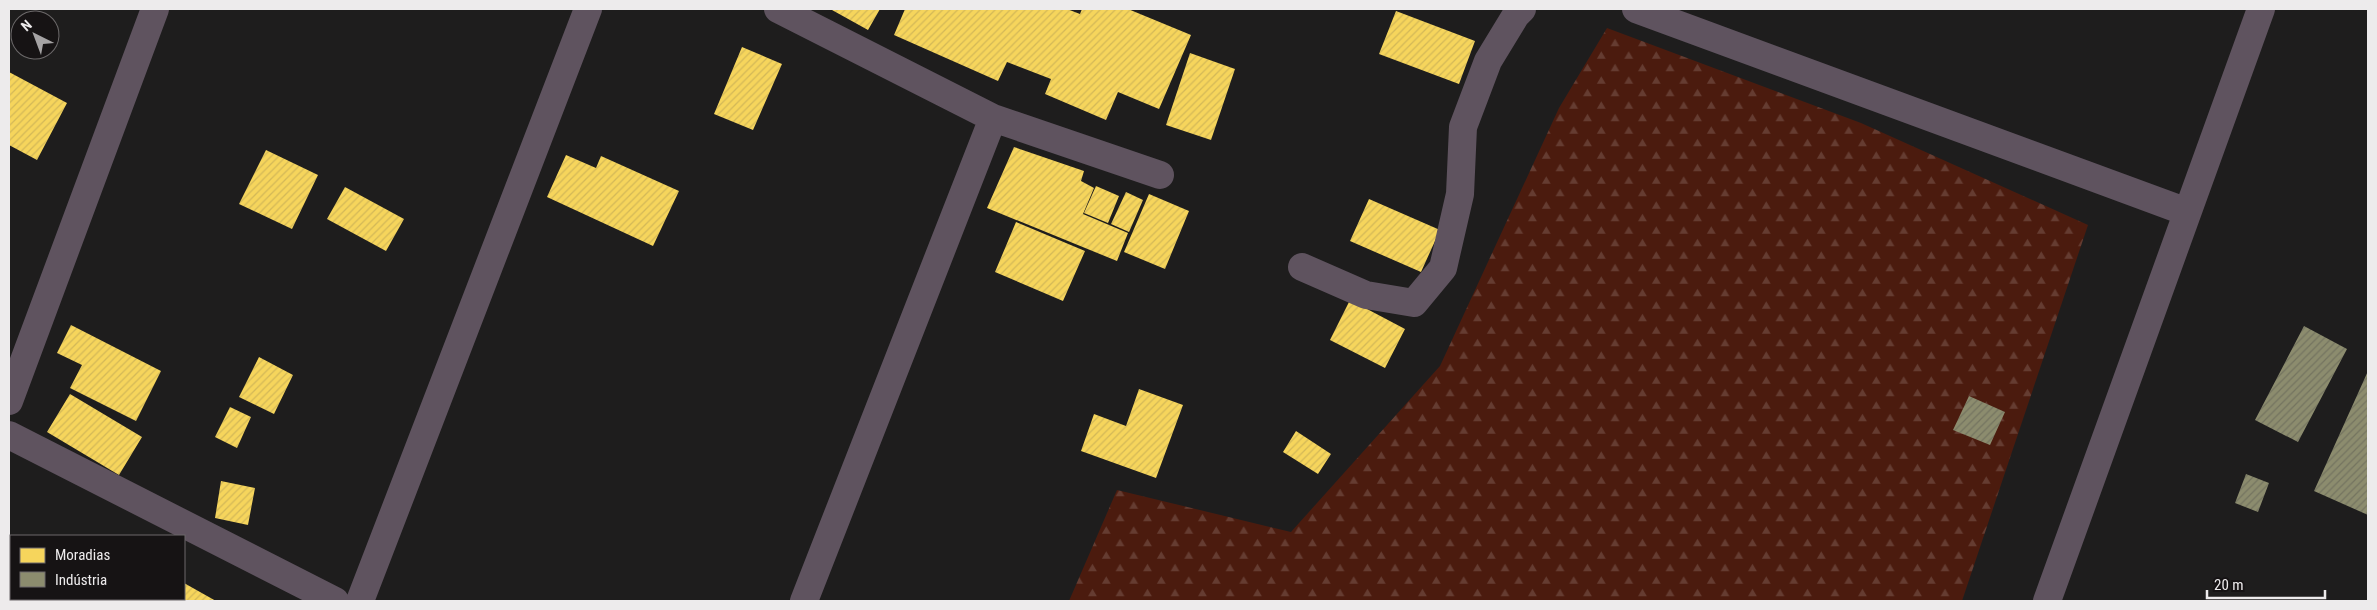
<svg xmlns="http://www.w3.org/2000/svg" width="2377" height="610" font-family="'Roboto Condensed',sans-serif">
  <defs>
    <pattern id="forest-firs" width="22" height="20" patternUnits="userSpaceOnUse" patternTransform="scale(1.25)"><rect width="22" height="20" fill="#4b1b0e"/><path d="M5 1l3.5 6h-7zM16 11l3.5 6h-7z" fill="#653c31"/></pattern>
    <pattern id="homes-hatch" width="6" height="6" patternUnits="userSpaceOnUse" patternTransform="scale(1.25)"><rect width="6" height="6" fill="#f6d55c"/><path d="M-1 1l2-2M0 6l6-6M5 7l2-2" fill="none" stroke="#d3b858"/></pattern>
    <pattern id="industry-hatch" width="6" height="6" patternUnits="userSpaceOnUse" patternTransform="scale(1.25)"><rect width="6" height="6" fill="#8c8c6e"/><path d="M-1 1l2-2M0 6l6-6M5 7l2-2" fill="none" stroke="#747460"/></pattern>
  </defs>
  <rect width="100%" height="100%" fill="#1e1d1d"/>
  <!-- forest -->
  <path fill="url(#forest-firs)" d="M1607 28 1861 123 2088 225 1962 601H1069L1117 490 1291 532 1440 366 1559 108Z"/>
  <!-- homes -->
  <path fill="url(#homes-hatch)" d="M833 9H880L868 30 832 10Z
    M905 9H1067L1080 14 1082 9H1128L1191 35 1159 109 1118 92 1106 120 1045 94 1051 79 1007 62 998 81 894 35Z
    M1396 11 1475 41 1459 84 1379 54Z
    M742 47 782 64 753 130 714 114Z
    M1190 53 1235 69 1211 140 1166 125Z
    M9 72 67 103 37 160 9 145Z
    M1014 147 1084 171 1081 181 1094 188 1083 214 1128 233 1117 261 987 208Z
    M266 150 318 175 292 229 239 204Z
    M566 155 596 168 601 156 679 191 653 246 547 197Z
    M1096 186 1119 196 1108 223 1084 213Z
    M345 187 404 219 386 251 327 219Z
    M1126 192 1143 200 1129 232 1111 224Z
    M1149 194 1189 211 1165 269 1124 252Z
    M1369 199 1440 230 1421 272 1350 241Z
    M1016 222 1085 251 1063 301 995 272Z
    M1350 300 1405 329 1385 368 1330 340Z
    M71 325 161 371 136 421 70 388 82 365 57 353Z
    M259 357 293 375 274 414 239 397Z
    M1139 389 1183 405 1156 478 1081 451 1094 414 1126 426Z
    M70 394 142 437 119 475 47 432Z
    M230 407 251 417 237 448 215 437Z
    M1296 431 1331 454 1318 474 1283 452Z
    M221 481 255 488 248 525 215 518Z
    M184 583 216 601H148L149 599H184Z"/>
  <!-- industry -->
  <path fill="url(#industry-hatch)" d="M2304 326 2347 349 2298 442 2255 420Z
    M2368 371V515L2314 491Z
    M1969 396 2005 412 1990 445 1953 430Z
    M2246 474 2269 483 2258 512 2235 503Z"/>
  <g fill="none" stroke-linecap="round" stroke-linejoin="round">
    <!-- minor -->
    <path stroke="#5f535f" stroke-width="28" d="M778 9 993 118 1160 175
      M1636 9 2187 212
      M1302 267 1366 295 1414 303 1443 268 1460 194 1463 127 1488 61 1516 15 1522 9
      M9 401 155 9
      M9 435 335 601
      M360 601 588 9
      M804 601 993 118
      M2047 601 2261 9"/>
  </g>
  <!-- border -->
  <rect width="2377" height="610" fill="none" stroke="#edebec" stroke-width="20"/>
  <!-- legend -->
  <rect x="10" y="535" width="175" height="65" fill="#161314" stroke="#6c696a"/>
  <rect x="20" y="548" width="25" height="15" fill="#f6d55c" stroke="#6c696a"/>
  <text x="55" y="560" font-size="15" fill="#edebec">Moradias</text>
  <rect x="20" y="572" width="25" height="15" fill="#8c8c6e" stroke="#6c696a"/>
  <text x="55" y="585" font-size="15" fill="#edebec">Indústria</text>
  <!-- north arrow -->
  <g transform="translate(35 35) rotate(318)"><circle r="24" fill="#161314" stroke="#6c696a"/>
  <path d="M0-4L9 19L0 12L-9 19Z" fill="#a5a3a4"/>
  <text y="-8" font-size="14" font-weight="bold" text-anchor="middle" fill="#edebec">N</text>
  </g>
  <!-- scale -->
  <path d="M2207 590v8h118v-8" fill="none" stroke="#edebec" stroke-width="2.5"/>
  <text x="2214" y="590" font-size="15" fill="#edebec" stroke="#161314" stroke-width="4" paint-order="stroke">20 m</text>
</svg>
